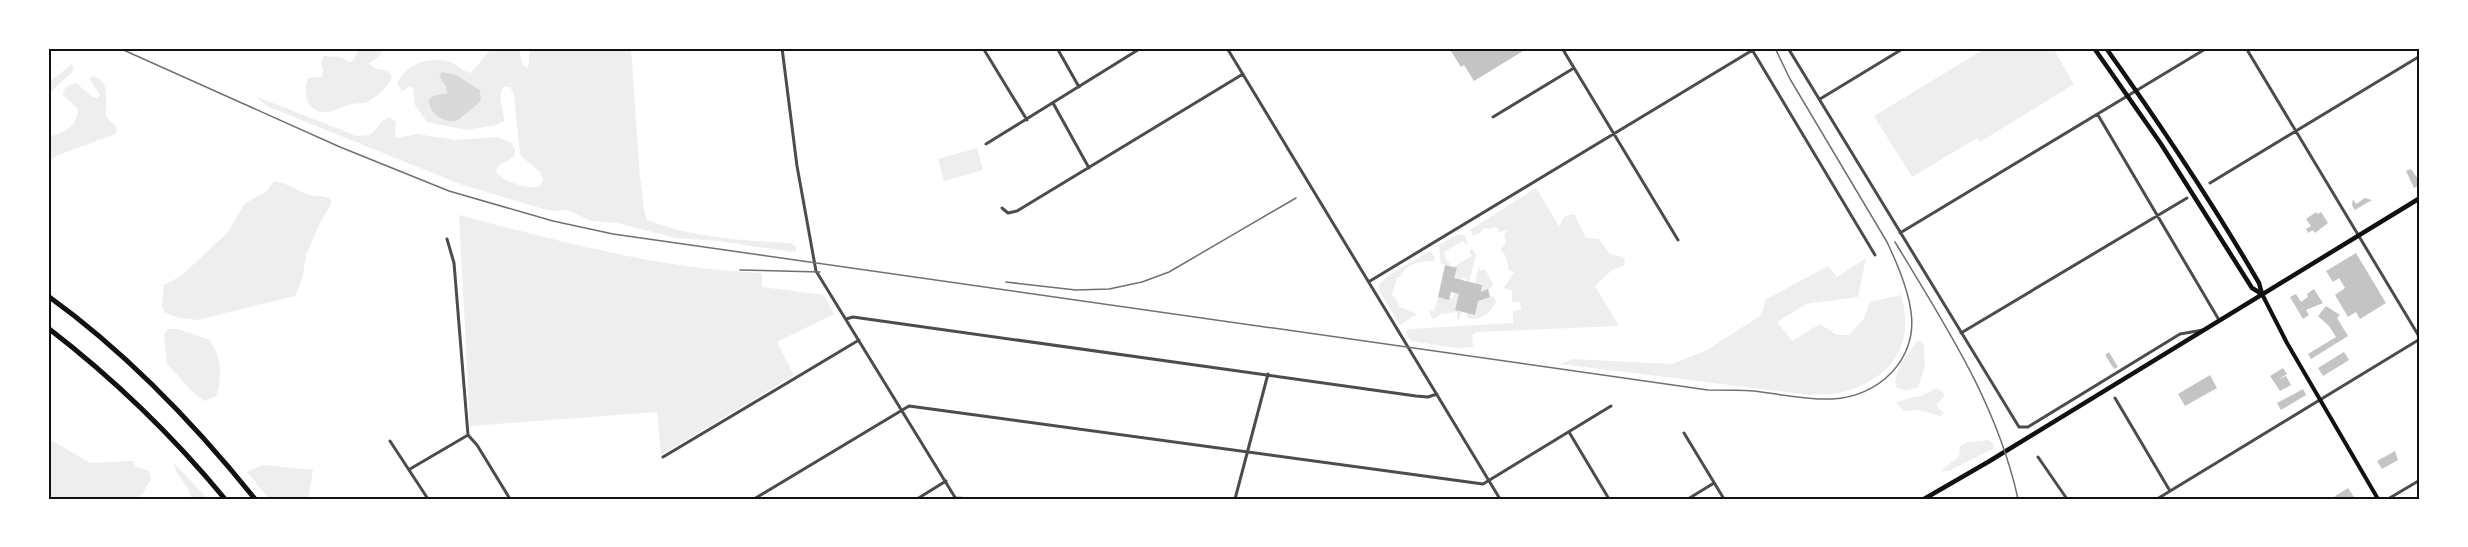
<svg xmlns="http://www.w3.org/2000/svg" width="2468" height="547" font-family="Ubuntu,sans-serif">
  <rect width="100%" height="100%" fill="#fff"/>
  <!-- green -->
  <path fill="#eee" fill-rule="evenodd" d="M359 48H383L380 56 369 63 374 68 388 71 392 77C390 85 374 99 367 102 361 104 354 103 348 105 341 107 334 112 326 112 307 113 302 93 308 78L322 77 323 70 321 62 324 56 340 57 350 62 354 60Z
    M492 48H519L522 65 528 68 530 48H631L640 178C643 192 642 207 647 220 690 237 743 241 790 243L796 246V251L791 252 719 241 676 238 617 223 591 221 568 210 553 211 540 208 460 184 269 107 258 99 260 98 357 136C381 136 373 125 389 117L396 122 395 134 396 138 417 134 455 140 497 137 512 143 515 149 514 157 498 166 496 173C507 183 523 188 539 187L543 180 541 173 520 155 514 94 510 87H503C497 100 504 108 504 121L497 125 467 130 427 122 415 105 413 88 409 87 402 91 397 83C406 64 430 55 450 62 458 65 463 71 471 73ZM456 75 480 90 481 100C477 107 468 110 463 118L433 96H443L448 91 439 76Z
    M1986 48H2053L2074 84 1980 142 1977 138 1912 177 1874 116Z
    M72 64 74 70 48 95V83Z
    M92 76C112 81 105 101 106 117L116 126 117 131 115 134 56 156 48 163V137C64 132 77 128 78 109L63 95C64 87 68 85 76 83L93 97 97 98 100 95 90 80Z
    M977 148 983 170 944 181 938 159Z
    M274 181C288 183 295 190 307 194 316 198 324 194 331 200V204L319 225 306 255 302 280 295 296 197 320 178 318 164 312 162 305 164 285 181 276 228 232 245 203 266 192Z
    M1536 188 1559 226 1565 216 1574 214 1586 238 1599 239 1610 254 1624 257 1625 265 1612 270 1595 286 1619 326 1477 332 1472 335 1473 347 1456 348 1411 341 1405 332 1409 329 1513 323V311L1521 310 1520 302H1512V291L1504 288 1514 272 1509 270 1506 257 1501 249 1506 242 1504 234 1508 230 1499 232 1497 227 1489 229 1484 228 1480 233 1473 236 1470 230Z
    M459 215C558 241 659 269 762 273V287L824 295 834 314 777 342 794 375 661 455 657 412 470 426Z
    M1459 234 1465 236 1468 244 1466 245 1463 241 1444 252 1446 260 1452 266 1441 264 1439 245Z
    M1473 249 1476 255 1469 282 1463 277 1462 280 1454 278 1457 269 1453 267 1472 256 1469 251Z
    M1430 251 1435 257 1434 261C1420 262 1407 262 1400 277H1397L1392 296 1395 297 1400 307 1417 314 1400 325 1379 290V284L1389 275Z
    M1866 258 1858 297 1806 304 1777 322 1792 341 1820 324 1837 335H1849L1863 320 1870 302 1901 295C1915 342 1894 377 1847 391 1836 395 1822 394 1810 395L1560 364 1573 359 1672 364 1707 350 1760 316 1764 307 1765 300 1828 266 1837 277Z
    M1479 266 1480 271 1485 269 1493 284 1491 288 1481 292 1482 285 1475 283Z
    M1454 293 1459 294 1455 310 1462 312 1459 319H1457V312L1440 314 1435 319 1431 317 1429 310 1434 311 1438 297 1453 298Z
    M1493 296 1496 301C1491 314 1480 321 1467 318V313L1475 315 1478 301Z
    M167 329H178L210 340C221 358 223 376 216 396L205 401C192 395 179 375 167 365L164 336Z
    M1917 341 1922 342 1924 346 1925 367 1918 387 1906 391 1896 387C1892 371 1908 355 1917 341Z
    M1937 388 1945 395 1937 404 1938 408 1944 413 1940 416 1919 410 1904 411 1896 403 1909 398 1921 396Z
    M48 438 90 463 133 461 136 467 149 471 151 479 143 493 135 499H48Z
    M1989 440 1994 444 1993 449 1949 471H1941L1959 456 1960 446 1968 442Z
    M174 463 208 499H191C191 485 174 476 174 463Z
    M263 465 313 470 308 499H269L247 472Z"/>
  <!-- water -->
  <path fill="#d9d9d9" d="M442 72 456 75 480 90 481 100C480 103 459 120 456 121 443 123 428 113 429 99L433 96 447 93 446 87 439 76Z"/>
  <!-- building -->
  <path fill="#c4c4c4" d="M1449 48H1528L1474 81 1464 65 1461 67Z
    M2411 169 2420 182V185L2414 188 2406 171Z
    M2365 198 2372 200 2355 210 2352 205 2353 199 2356 204Z
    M2316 212 2318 214 2321 212 2328 223 2315 233 2313 230 2308 233 2306 229 2311 226 2306 219Z
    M2356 253 2386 303 2360 319 2356 312 2348 317 2335 295 2345 288 2339 278 2333 282 2326 271Z
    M1445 265 1457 268 1454 278 1482 285 1481 292 1488 289 1490 297 1478 301 1475 315 1455 310 1459 294 1451 292 1449 300 1438 297Z
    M2314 289 2323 303 2306 310 2309 315 2303 319 2290 297 2296 294 2301 302 2308 297 2307 294Z
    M2326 306 2340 315 2337 318 2348 336 2311 359 2308 354 2336 337 2329 326 2318 316Z
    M2109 352 2118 367 2114 369 2105 355Z
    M2344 352 2349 360 2323 376 2318 368Z
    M2283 368 2287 374 2279 379 2286 376 2291 385 2280 391 2270 376Z
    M2210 375 2217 388 2185 406 2178 394Z
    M2303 389 2306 395 2281 410 2277 403Z
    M2395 451 2398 460 2382 469 2377 461Z
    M2348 488 2354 497 2337 499 2335 496Z"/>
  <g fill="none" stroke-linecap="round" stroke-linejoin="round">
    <!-- minor -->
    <path stroke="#4c4c4c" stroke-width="3" d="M782 48 797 166 816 271 956 499
      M983 48 1027 120
      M1057 48 1079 87
      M1227 48 1500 499
      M1562 48 1678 240
      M1751 48 1875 255
      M1788 48 2019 427H2028L2180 334 2203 330
      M2246 48 2420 338
      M1820 99 1904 48
      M1053 103 1089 168
      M2098 115 2219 320
      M1493 117 1574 68
      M986 144 1141 48
      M2210 183 2420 56
      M1002 208 1008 213 1017 211 1243 74
      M1900 233 2207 48
      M447 239 454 263 468 435
      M1370 281 1756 48
      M846 319 853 317 1416 396 1428 397 1437 394
      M1961 333 2187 198
      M2115 398 2170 491
      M1569 432 1609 499
      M1684 433 1724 499
      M390 441 428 499
      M663 457 859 340
      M2038 457 2067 499
      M410 469 468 435 477 445 510 499
      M956 498 972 499
      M754 499 909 406 1483 484 1611 406
      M917 499 946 481
      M1235 499 1268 374
      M1688 499 1714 483
      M2157 499 2420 339
      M2388 499 2420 480"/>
    <!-- secondary -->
    <path stroke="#111" stroke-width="4" d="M2262 294 2287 343 2378 499"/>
    <!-- primary -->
    <path stroke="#111" stroke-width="4.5" d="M2094 48 2161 144 2252 288 2262 294
      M2106 48C2160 124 2212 202 2259 283L2262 294
      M1924 499 1988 462 2420 198"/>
    <!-- motorway -->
    <path stroke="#111" stroke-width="5" d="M48 296C127 353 194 423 255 499
      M48 328C113 378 173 436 225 499"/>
    <!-- rail -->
    <path stroke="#707070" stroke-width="1.5" d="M119 48 340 147 449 191 553 221 613 234 1708 390C1723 390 1738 390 1754 391 1779 394 1806 400 1832 399 1878 397 1918 360 1911 312 1908 288 1897 263 1887 242L1790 79 1775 48
      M1895 242C1945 325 1997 403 2018 499
      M740 270 820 272
      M1006 282 1076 290 1109 289 1142 282 1169 272 1296 198"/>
  </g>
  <!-- border -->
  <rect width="2468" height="547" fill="none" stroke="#ffffff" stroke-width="99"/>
  <rect x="50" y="50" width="2368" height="448" fill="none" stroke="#111" stroke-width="2"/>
</svg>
